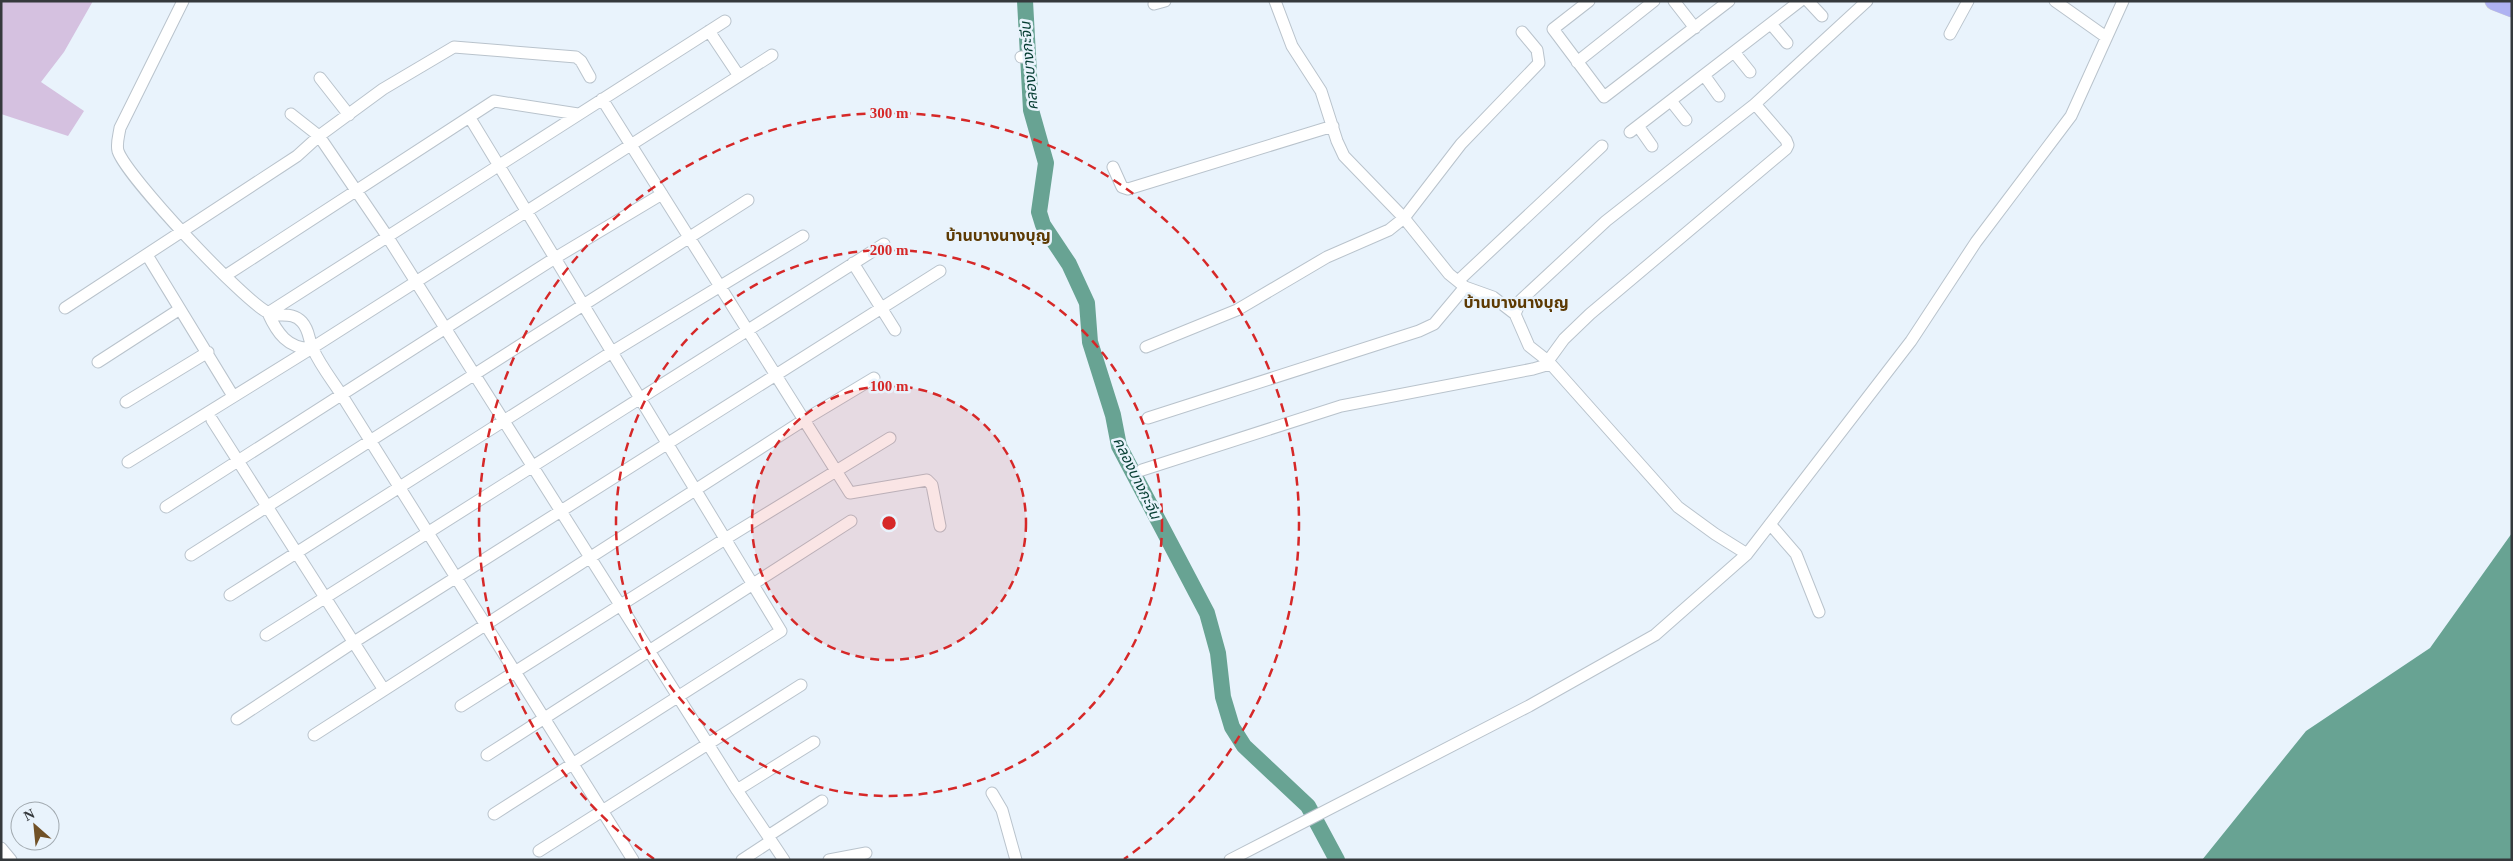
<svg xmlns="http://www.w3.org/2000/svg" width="2513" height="861" font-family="'Times New Roman','Noto Sans Thai',serif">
  <rect width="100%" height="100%" fill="#e9f3fc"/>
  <!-- green -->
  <path fill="#d5c1e0" d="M1 1H93L64 52 41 82 84 111 68 136 1 114Z"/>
  <!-- water -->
  <path fill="#68a393" d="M2512 533V860H2202L2306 731 2430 648Z"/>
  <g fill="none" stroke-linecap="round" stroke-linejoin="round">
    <!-- river -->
    <path stroke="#68a393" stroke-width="16" d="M1025 1 1031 110 1046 163 1039 212 1043 225 1069 264 1087 303 1090 342 1113 415 1119 446 1207 613 1218 653 1223 697 1232 727 1244 746 1308 806 1337 860"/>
    <!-- minor casing -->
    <g stroke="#b9c3cc" stroke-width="13">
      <path id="minor" d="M183 1 120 128C119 135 116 144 118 151 127 177 241 298 267 312 278 319 291 310 302 322 310 331 308 339 313 349 320 365 332 380 341 394L633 860
        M1275 1 1292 46 1321 91 1337 141 1344 156 1404 218 1449 274 1465 287 1493 297 1515 314 1529 346 1548 361 1678 507 1715 534 1747 554
        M1589 1 1553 29 1604 97 1729 1
        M1674 1 1695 28
        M1808 1 1822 16
        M2055 1 2106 37
        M1154 4 1165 1
        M1771 24 1787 43
        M709 31 739 76
        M1950 34 1968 1
        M1734 52 1750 72
        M1021 57H1029
        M1577 62 1654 1
        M1704 75 1719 96
        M320 78 349 115
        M602 99 850 493 927 480 932 485 940 526
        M1671 101 1686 120
        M291 114 319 136 387 236 737 790 784 860
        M470 118 781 631 494 814
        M1638 126 1652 146
        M1630 132 1800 1
        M1113 167 1122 187 1128 189 1333 126
        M147 255 233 396
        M853 263 895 330
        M225 276 494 101 578 114
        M1458 281 1602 146
        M65 308 297 156 319 136 383 89 454 47 576 57 581 61 590 77
        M1515 314 1521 300 1606 221 1755 104 1867 1
        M1146 347 1237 310 1327 257 1389 230 1404 218 1461 144 1539 63 1537 50 1522 32
        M311 348C288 349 277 333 268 313L725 21
        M1548 361 1564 339 1590 314 1786 149 1788 145 1786 140 1755 104
        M98 362 180 309
        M126 402 208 352
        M1148 418 1419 331 1434 324 1465 287
        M212 420 384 690
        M128 462 312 348 772 55
        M1142 470 1341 406 1533 369 1550 364
        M166 507 555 258 662 194
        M1770 524 1796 554 1819 612
        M191 555 748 200
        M230 595 612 352 803 236
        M266 635 884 244
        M461 706 725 539 890 438
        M237 719 354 642 940 271
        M314 735 804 420 874 378
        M487 755 851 521
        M737 790 814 742
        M992 793 1002 810 1016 860
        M768 836 822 801
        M1 848 11 860
        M539 851 801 685
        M742 860 771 841
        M829 860 866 853
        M1230 860 1529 706 1655 635 1747 554 1911 341 1976 242 2071 116 2123 1"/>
    </g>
    <!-- primary casing -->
    <g stroke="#cfcfd0" stroke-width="19">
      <path id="primary" d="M2494 1 2512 8"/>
    </g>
    <!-- minor -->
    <use href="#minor" stroke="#fff" stroke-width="11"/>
    <!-- primary -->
    <use href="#primary" stroke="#afb2f2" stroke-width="18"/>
  </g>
  <!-- distance rings -->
  <circle cx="889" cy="523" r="137" fill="#d62828" fill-opacity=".12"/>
  <g fill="none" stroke="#d62828" stroke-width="2.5" stroke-dasharray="9 6">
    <circle cx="889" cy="523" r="137"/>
    <circle cx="889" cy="523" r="273"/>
    <path d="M654 859A410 410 0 1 1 1124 859"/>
  </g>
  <g text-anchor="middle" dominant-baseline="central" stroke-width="5" stroke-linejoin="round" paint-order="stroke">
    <!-- water labels -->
    <g font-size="15" font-style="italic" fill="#043c31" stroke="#e9f3fc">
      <text transform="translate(1029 66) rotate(-95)">คลองบางกะจีน</text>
      <text transform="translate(1137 478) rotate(64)">คลองบางกะจีน</text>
    </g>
    <!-- quarter labels -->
    <g font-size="16" font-weight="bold" fill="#5d3a03" stroke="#e9f3fc">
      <text x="998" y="235">บ้านบางนางบุญ</text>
      <text x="1516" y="302">บ้านบางนางบุญ</text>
    </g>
  </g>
  <circle cx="889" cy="523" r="8" fill="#d62828" stroke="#e9f3fc" stroke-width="2.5"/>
  <g font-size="15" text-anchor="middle" font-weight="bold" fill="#d62828" stroke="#e9f3fc" stroke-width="5" stroke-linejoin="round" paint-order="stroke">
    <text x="889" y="118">300 m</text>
    <text x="889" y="255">200 m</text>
    <text x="889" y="391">100 m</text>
  </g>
  <!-- border -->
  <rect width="2513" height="861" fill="none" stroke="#35393c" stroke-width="5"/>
  <!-- north arrow -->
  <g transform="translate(35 826) rotate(333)"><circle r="24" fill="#e9f3fc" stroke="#a1a9af"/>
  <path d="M0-4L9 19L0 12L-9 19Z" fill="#715127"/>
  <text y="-8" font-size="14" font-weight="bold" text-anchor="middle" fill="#35393c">N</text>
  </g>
</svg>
